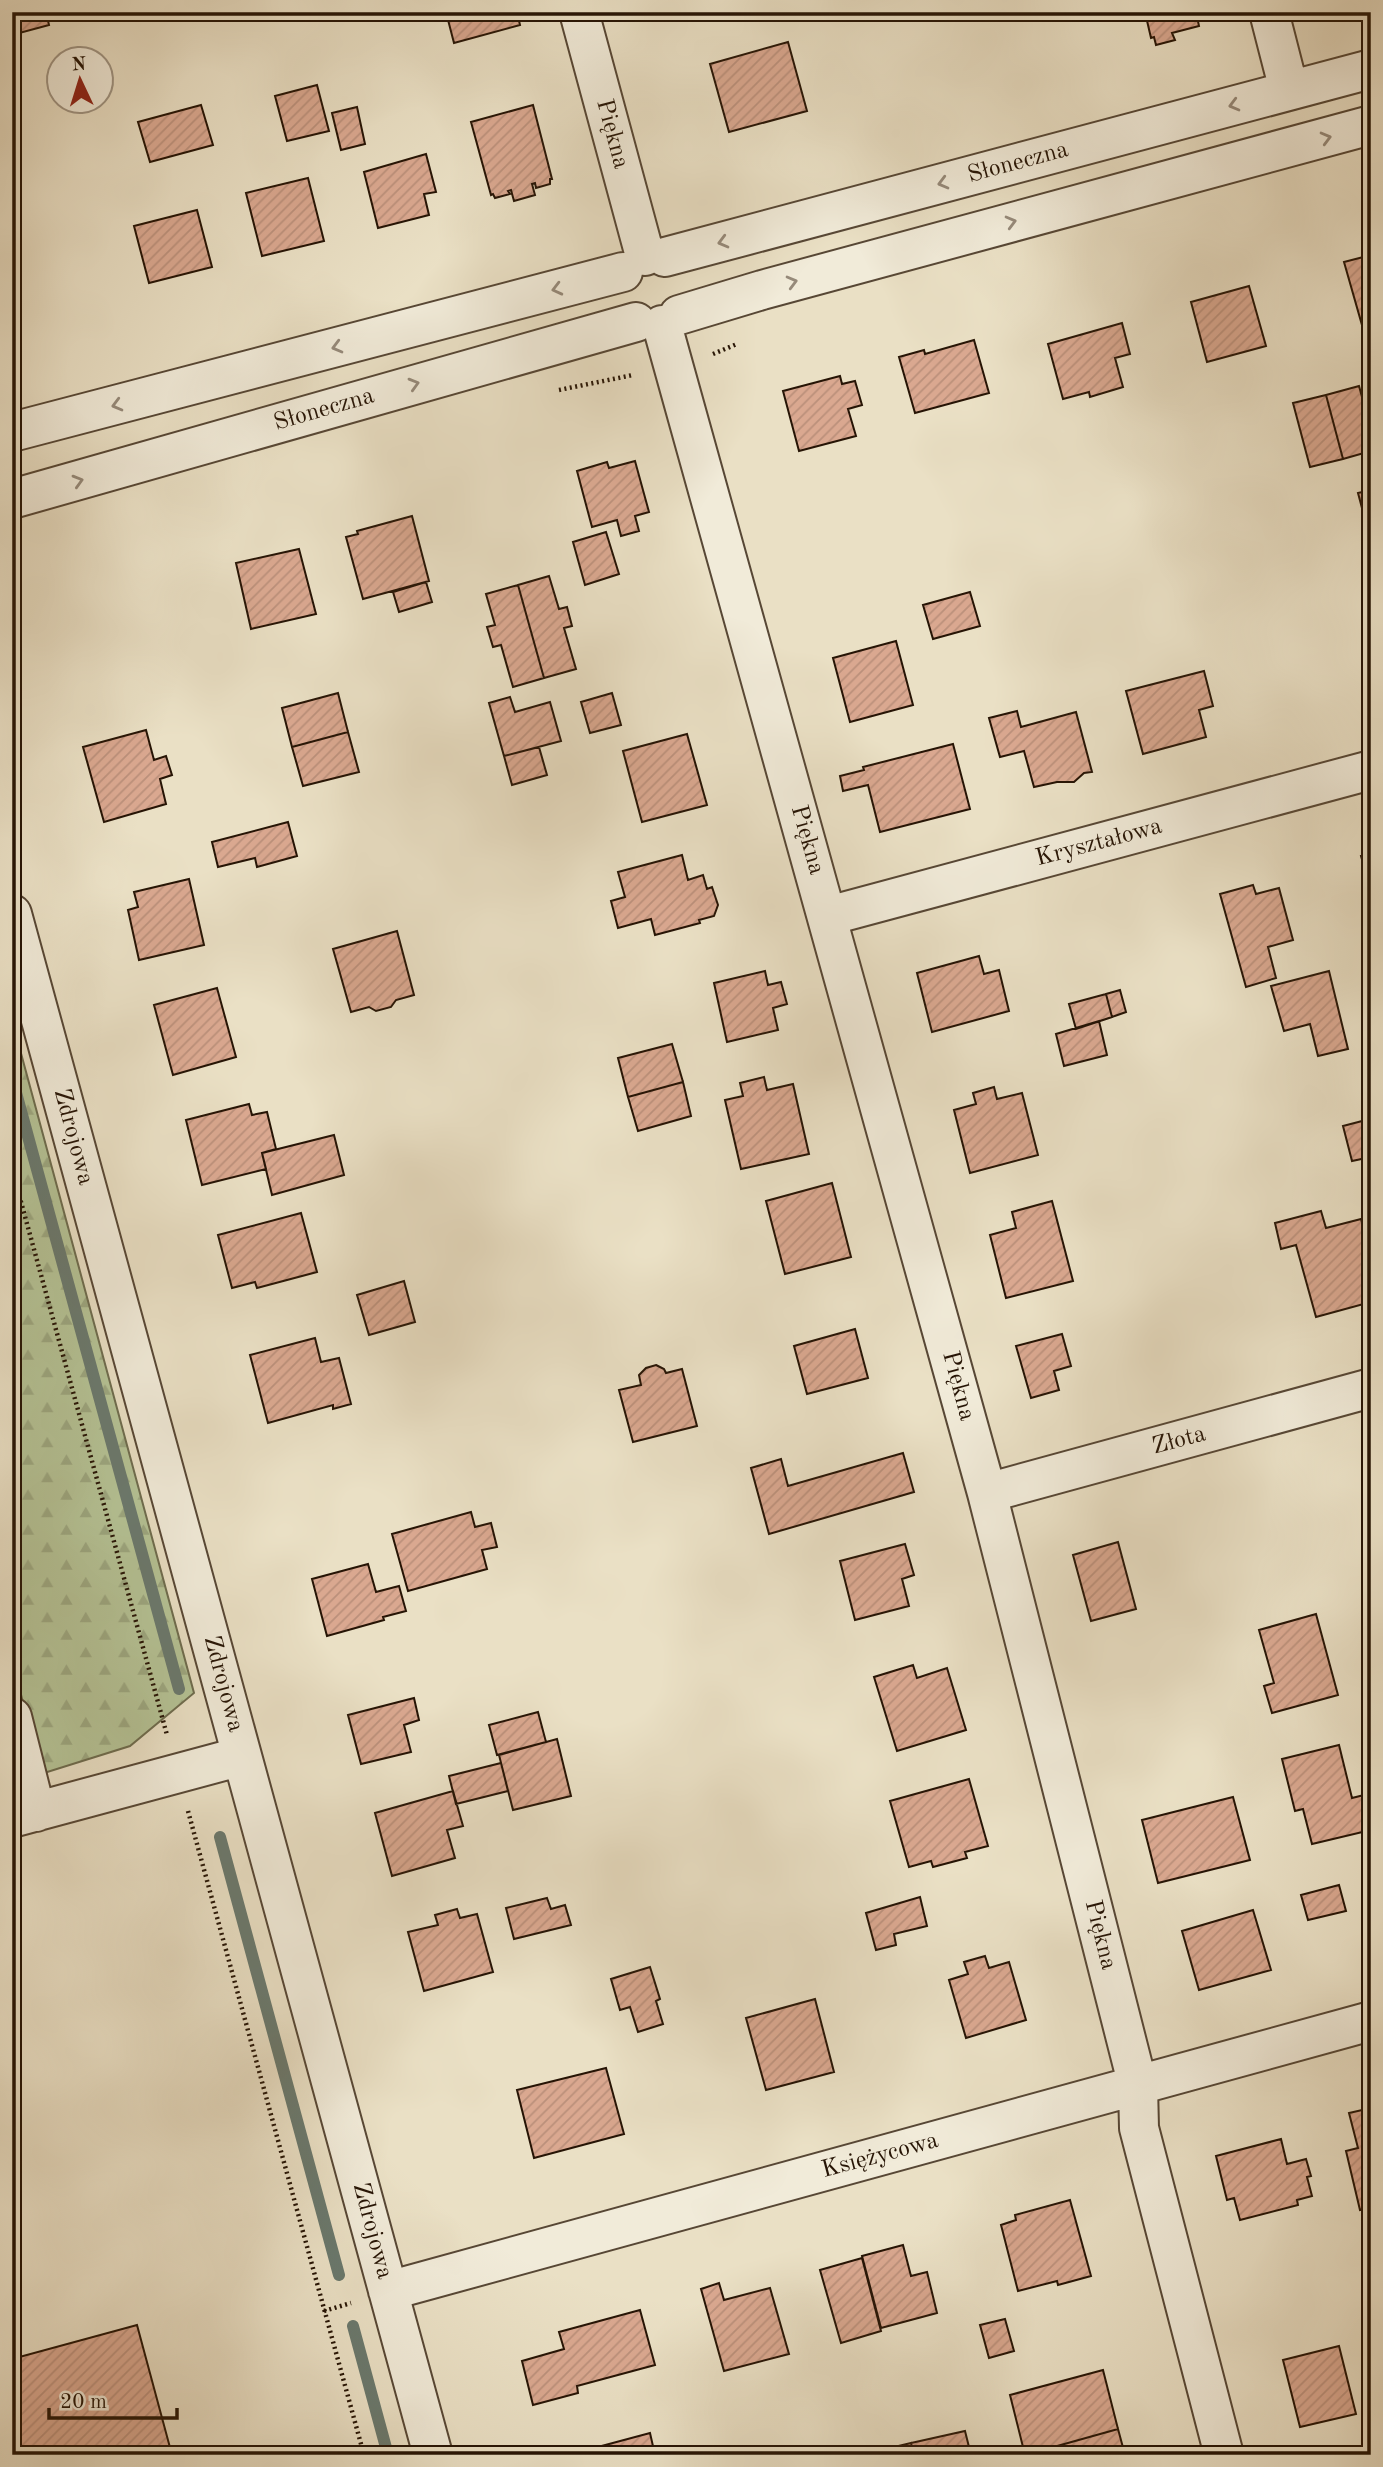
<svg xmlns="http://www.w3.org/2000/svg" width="1383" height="2467" font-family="'Old Standard TT',serif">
  <defs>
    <pattern id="forest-firs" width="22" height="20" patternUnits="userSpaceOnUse" patternTransform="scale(1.75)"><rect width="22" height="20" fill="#b5c396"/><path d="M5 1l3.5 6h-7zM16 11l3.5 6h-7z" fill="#9ca780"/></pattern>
    <pattern id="building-hatch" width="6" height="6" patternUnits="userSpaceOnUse" patternTransform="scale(1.75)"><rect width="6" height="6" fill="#daa890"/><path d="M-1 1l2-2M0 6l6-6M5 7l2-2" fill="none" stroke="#bb907b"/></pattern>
  </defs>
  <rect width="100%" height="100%" fill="#eae0c5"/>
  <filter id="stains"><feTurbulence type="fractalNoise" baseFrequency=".00286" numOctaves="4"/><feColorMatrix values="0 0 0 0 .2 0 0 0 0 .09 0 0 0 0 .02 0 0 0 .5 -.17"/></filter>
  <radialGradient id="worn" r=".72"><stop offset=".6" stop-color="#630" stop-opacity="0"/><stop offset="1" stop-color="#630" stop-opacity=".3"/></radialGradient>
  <!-- forest -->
  <path fill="url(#forest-firs)" stroke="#6e6c4e" stroke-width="2" d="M12 1020 194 1693 130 1746 41 1774 12 1659Z"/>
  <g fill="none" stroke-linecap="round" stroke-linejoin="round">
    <!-- stream -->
    <path stroke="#6a796e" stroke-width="12" d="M12 1078 179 1689
      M220 1837 339 2275
      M353 2326 388 2455"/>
  </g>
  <!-- building -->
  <path fill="url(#building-hatch)" stroke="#261405" stroke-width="2" d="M12 12H46L49 25 12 35Z
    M446 12H517L520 25 454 43Z
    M1145 12H1196L1199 26 1172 33 1175 40 1156 45 1154 37 1151 38Z
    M788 42 807 111 729 132 710 64Z
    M317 85 329 131 287 141 275 96Z
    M201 105 213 145 150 162 138 122Z
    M533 105 552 179H550V184L536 188 535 183 532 184 535 195 514 201 511 190 508 191 510 194 495 198 493 194 491 195 471 122Z
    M357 107 365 144 341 150 332 113Z
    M426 154 436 192 424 194 429 215 378 228 364 172Z
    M308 178 324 241 262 256 246 193Z
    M197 210 212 267 149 283 134 226Z
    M1371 255V334L1368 324 1362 325 1344 262Z
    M1249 286 1266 346 1207 362 1191 302Z
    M1122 323 1130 354 1115 358 1123 387 1090 397 1089 392 1063 399 1048 344Z
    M974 340 989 393 915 413 899 357 924 350 925 354Z
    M840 376 842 384 855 381 862 405 848 409 856 436 799 451 783 391Z
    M1359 386 1371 430V451L1343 459 1326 395Z
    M1326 395 1343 459 1310 467 1293 403Z
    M635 461 649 512 635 516 639 531 621 536 617 520 592 527 577 471 607 462 609 468Z
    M1371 490V542L1358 493Z
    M412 516 429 581 363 599 346 537 358 534 357 531Z
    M606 532 619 574 585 585 573 542Z
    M299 549 316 614 251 629 236 563Z
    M549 576 559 609 567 607 572 626 564 628 576 669 544 678 518 585Z
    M426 582 432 602 399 612 393 592Z
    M518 585 544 678 513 687 501 645 493 647 487 627 495 625 486 594Z
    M970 592 980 626 933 639 923 605Z
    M896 641 913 705 850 722 833 658Z
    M1204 671 1213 706 1199 710 1206 737 1143 754 1126 691Z
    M338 693 348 732 292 747 282 708Z
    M612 693 621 725 590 733 581 702Z
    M510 697 515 712 550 702 561 741 504 756 489 703Z
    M1017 711 1021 727 1076 712 1092 772 1084 773 1074 782H1057L1034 787 1024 751 1000 757 989 718Z
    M146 730 154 760 166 756 172 775 160 779 166 804 104 822 83 747Z
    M348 732 359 772 303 786 292 747Z
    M687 734 707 805 642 822 623 751Z
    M953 744 970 809 880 832 868 785 843 791 840 776 864 770 863 767Z
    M539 747 547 775 512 785 504 756Z
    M288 822 297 856 257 867 255 858 218 867 212 842Z
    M1371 853V891L1361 856Z
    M682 855 688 880 703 875 707 889 712 887 718 905 714 916 699 920 700 923 655 935 651 919 618 928 611 901 625 897 618 872Z
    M189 879 204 945 139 960 128 910 138 907 134 892Z
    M1253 885 1256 894 1279 888 1293 940 1268 947 1276 978 1246 987 1220 894Z
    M397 931 414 995 396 1000 391 1007 376 1011 369 1007 351 1012 333 949Z
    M979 956 984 974 999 970 1009 1011 932 1032 917 973Z
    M765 971 768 985 781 982 787 1004 773 1008 778 1030 727 1042 714 983Z
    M1329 971 1348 1049 1318 1056 1310 1024 1284 1031 1271 986Z
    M217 988 236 1057 173 1075 154 1005Z
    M1120 990 1126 1012 1112 1017 1106 994Z
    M1106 994 1112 1017 1076 1029 1069 1004Z
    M1099 1021 1107 1055 1064 1066 1056 1034Z
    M672 1044 683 1082 628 1097 618 1058Z
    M764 1077 767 1090 793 1084 809 1154 741 1169 725 1100 743 1096 740 1083Z
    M683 1082 691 1116 638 1131 628 1097Z
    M994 1087 997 1099 1022 1093 1038 1155 970 1173 954 1110 976 1104 973 1093Z
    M249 1104 252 1115 267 1112 276 1149 262 1153 266 1169 202 1185 186 1120Z
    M1366 1120 1371 1136V1157L1352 1161 1343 1126Z
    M334 1135 344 1175 272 1195 262 1153Z
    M832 1183 851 1257 785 1274 766 1201Z
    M1052 1201 1073 1281 1006 1298 990 1235 1016 1228 1012 1212Z
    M1321 1211 1326 1228 1361 1219 1371 1254V1302L1316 1317 1296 1245 1281 1249 1275 1223Z
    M301 1213 317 1272 257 1288 255 1282 232 1288 218 1235Z
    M404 1281 415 1322 369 1335 357 1295Z
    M855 1329 868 1378 807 1394 794 1346Z
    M1062 1334 1071 1366 1054 1371 1059 1390 1031 1398 1016 1346Z
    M315 1338 321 1362 339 1358 351 1404 333 1409V1405L268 1423 250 1355Z
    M656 1365 664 1369 666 1373 682 1369 697 1426 633 1442 619 1390 641 1385 639 1375 646 1368Z
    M903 1453 914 1492 769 1534 751 1468 781 1459 788 1486Z
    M1371 1465V1490L1364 1466Z
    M471 1512 475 1527 491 1523 497 1547 482 1550 487 1569 408 1591 392 1534Z
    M1118 1542 1136 1609 1091 1621 1073 1555Z
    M905 1544 914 1575 902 1579 909 1606 855 1620 840 1561Z
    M368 1564 376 1592 399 1586 406 1611 383 1617 384 1620 327 1636 312 1579Z
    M1316 1614 1338 1695 1272 1713 1264 1686 1274 1683 1259 1630Z
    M913 1665 917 1678 947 1668 966 1730 897 1751 874 1677Z
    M414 1698 419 1720 404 1725 411 1752 361 1764 348 1715Z
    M538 1712 546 1742 497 1755 489 1725Z
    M557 1739 571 1796 513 1810 499 1755Z
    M1339 1745 1352 1798 1368 1794 1371 1830 1312 1844 1303 1809 1295 1811 1282 1759Z
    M501 1763 508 1791 456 1804 449 1776Z
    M969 1779 988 1846 965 1852 967 1858 933 1867 931 1861 909 1867 890 1801Z
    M453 1791 463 1826 447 1830 455 1858 392 1876 375 1813Z
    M1233 1797 1250 1860 1158 1883 1142 1820Z
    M1339 1885 1346 1911 1308 1920 1301 1895Z
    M920 1897 927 1926 894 1934 896 1945 876 1950 866 1913Z
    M547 1898 551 1909 565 1905 571 1925 514 1939 506 1908Z
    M457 1909 460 1918 477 1914 493 1972 424 1991 408 1932 438 1925 435 1915Z
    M1253 1910 1271 1970 1199 1990 1182 1931Z
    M985 1956 989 1968 1009 1962 1026 2020 966 2038 949 1980 968 1974 964 1962Z
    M650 1967 660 1999 656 2001 663 2024 638 2032 630 2007 620 2010 611 1979Z
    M815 1999 834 2072 766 2090 746 2018Z
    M606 2068 624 2134 534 2158 517 2090Z
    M1371 2108V2208L1360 2210 1346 2151 1358 2148 1349 2113Z
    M1281 2139 1287 2164 1306 2159 1311 2176 1307 2177 1312 2196 1297 2200 1298 2205 1240 2220 1234 2198 1227 2200 1216 2156Z
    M1070 2200 1091 2276 1058 2285 1057 2281 1018 2291 1001 2225 1016 2220 1015 2215Z
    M903 2245 911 2276 927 2272 937 2313 881 2328 862 2256Z
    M862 2258 881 2331 841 2343 820 2270Z
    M719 2283 724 2300 770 2288 789 2354 724 2371 701 2289Z
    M640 2310 655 2365 577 2386 578 2393 533 2405 522 2361 564 2349 559 2332Z
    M1005 2319 1014 2351 989 2358 980 2325Z
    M137 2325 172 2455H12V2359Z
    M1339 2346 1356 2414 1300 2427 1283 2360Z
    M1103 2370 1118 2429 1025 2455 1010 2395Z
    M1118 2429 1125 2455H1025Z
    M965 2431 971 2455H914L911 2443Z
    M650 2433 655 2455H568Z
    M911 2443 914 2455H861Z"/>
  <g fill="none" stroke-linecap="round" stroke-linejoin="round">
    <!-- minor casing -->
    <g stroke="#574735" stroke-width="42">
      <path id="minor" d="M579 12 645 256
        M1269 12 1289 90
        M665 257 1371 69
        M679 315 762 290 1371 125
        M662 325 987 1493 1138 2086 1139 2128 1224 2455
        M12 432 623 272
        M12 499 636 322
        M12 914 433 2455
        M828 916 1371 770
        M987 1493 1371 1388
        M12 1717 36 1812
        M12 1818 242 1756
        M388 2291 1371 2021"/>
    </g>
    <!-- path -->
    <path stroke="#261405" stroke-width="4.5" stroke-dasharray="2 3.5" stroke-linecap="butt" d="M713 354 737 344
      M559 390 633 375
      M12 1169 167 1735
      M188 1811 364 2455
      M324 2311 351 2303"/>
    <!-- minor -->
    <use href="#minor" stroke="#f1ebd9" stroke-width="38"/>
  </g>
  <!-- one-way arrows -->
  <defs><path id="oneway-chevron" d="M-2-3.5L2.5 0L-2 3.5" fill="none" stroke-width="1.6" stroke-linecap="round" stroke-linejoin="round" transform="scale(1.75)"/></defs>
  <g stroke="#968a7a">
    <use href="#oneway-chevron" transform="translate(1234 105) rotate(165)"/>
    <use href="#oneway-chevron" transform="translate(1326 138) rotate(-15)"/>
    <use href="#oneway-chevron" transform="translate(943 183) rotate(165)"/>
    <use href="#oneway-chevron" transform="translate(1011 222) rotate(-15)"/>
    <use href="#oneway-chevron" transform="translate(723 242) rotate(165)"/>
    <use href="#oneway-chevron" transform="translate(792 282) rotate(-15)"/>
    <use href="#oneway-chevron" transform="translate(557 289) rotate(166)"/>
    <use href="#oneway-chevron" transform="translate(337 347) rotate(165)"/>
    <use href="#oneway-chevron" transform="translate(414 384) rotate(-16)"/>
    <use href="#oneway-chevron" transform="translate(117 405) rotate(165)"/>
    <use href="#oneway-chevron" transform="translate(78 481) rotate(-16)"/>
  </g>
  <g text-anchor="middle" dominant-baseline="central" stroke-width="5" stroke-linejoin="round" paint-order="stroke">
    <!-- street labels -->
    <g font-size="24" fill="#261405" stroke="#f1ebd9">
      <text transform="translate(612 134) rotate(75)">Piękna</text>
      <text transform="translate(1018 163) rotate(-15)">Słoneczna</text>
      <text transform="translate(324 410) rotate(-16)">Słoneczna</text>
      <text transform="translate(807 840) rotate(74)">Piękna</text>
      <text transform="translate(1099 843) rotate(-15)">Kryształowa</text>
      <text transform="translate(73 1137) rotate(75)">Zdrojowa</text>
      <text transform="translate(958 1386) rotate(75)">Piękna</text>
      <text transform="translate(1179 1441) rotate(-15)">Złota</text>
      <text transform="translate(223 1684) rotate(75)">Zdrojowa</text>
      <text transform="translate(1100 1935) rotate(76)">Piękna</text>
      <text transform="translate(880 2156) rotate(-15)">Księżycowa</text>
      <text transform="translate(372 2231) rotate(75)">Zdrojowa</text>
    </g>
  </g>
  <!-- margin -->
  <rect width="1383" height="2467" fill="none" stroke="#eae0c5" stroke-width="42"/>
  <rect x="14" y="14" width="1355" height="2439" fill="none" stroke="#261405" stroke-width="3.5"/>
  <rect x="21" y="21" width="1341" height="2425" fill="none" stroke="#261405" stroke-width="2"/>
  <!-- north arrow -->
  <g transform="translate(80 80) rotate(356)"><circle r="33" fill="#f1ebd9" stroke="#a09584" stroke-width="2"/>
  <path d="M0-5L12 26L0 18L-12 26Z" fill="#8f2418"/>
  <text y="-10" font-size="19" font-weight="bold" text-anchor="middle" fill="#261405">N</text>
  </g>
  <!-- scale -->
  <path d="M49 2408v10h128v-10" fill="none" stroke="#261405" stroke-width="3.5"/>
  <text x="60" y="2408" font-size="21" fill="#261405" stroke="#f1ebd9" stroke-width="5" paint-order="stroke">20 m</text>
  <rect width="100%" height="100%" filter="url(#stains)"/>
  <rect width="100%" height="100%" fill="url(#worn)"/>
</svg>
